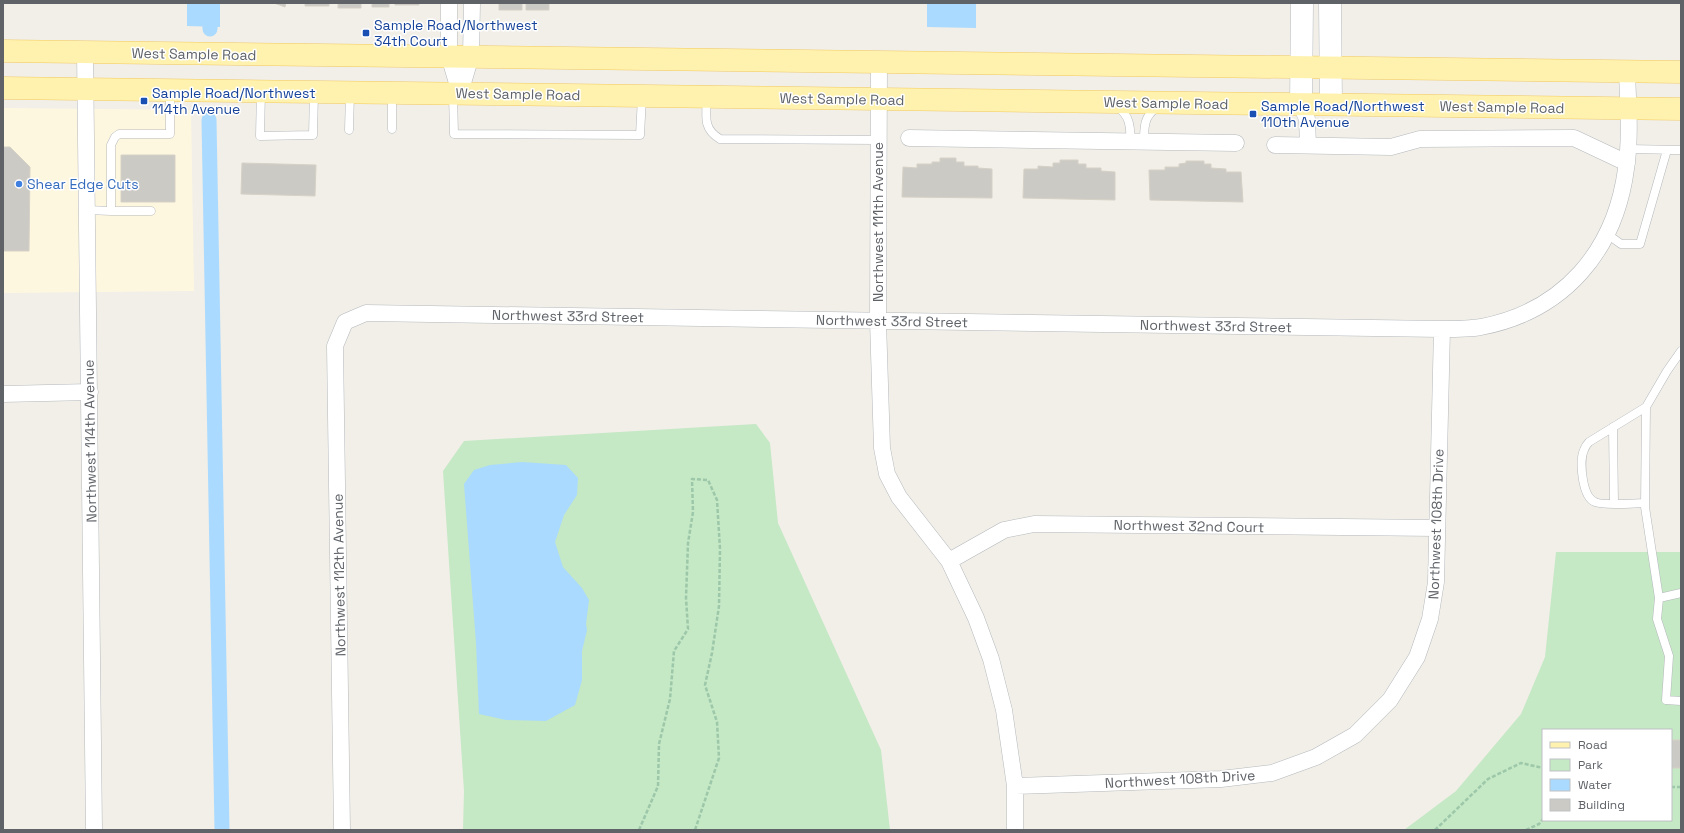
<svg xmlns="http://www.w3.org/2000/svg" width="1684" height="833" font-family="'Space Grotesk',sans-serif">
  <rect width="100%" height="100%" fill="#f1efe8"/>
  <!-- commercial -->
  <path fill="#fef7e0" d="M3 108 191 110 194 291 3 293Z"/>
  <!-- green -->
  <path fill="#c5e8c5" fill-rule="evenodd" d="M756 424 770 443 778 523 881 750 890 830H463L464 791 443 471 464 441Z
    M1556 552H1681V830H1404L1456 791 1521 714 1545 657ZM1543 730H1671V820H1543Z"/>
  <!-- water -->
  <path fill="#aadaff" d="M187 3H220V27L187 26Z
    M927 3H976V28L927 27Z
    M522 462 566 465 578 478 577 495 564 515 555 542 563 567 582 588 589 600 586 624 587 630 582 651V680L575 705 546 721 506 720 479 714 476 643 464 484 474 470 490 465Z"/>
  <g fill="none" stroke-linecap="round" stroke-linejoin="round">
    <!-- canal -->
    <path stroke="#aadaff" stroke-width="15" d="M210 3V29
      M209 120 222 830"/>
  </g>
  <!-- building -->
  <path fill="#cccac5" stroke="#d6d1c6" d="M274 3H286L285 7Z
    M305 3H329V6H305Z
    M338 3H361V8H338Z
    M372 3H389V7H372Z
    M395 3H419V5H395Z
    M499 3H522V10H499Z
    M526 3H549V10H526Z
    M3 147H10L30 167 29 251H3Z
    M121 155H175V202H121Z
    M940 158H956V162H964V166H978V168L992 169V198L902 197 903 167 917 168V164H932V162H940Z
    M1060 160H1078V164H1086V168H1101V171L1115 172V200L1023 198 1024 169H1038V166L1053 167V163H1060Z
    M1186 161H1204V164H1211V168L1226 169V172H1241L1243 202 1150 200 1149 170H1165V167H1179V164L1186 163Z
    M242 163 316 165 315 196 241 194Z
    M1671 740H1681V768H1671Z"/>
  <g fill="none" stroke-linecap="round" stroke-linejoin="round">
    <!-- lane casing -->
    <g stroke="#b5b8bc" stroke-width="9">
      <path id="lane" d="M261 91 260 136 313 135 314 93
        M392 93V129
        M453 94 454 134 640 135 642 97
        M707 98C706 117 703 129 720 139L878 140
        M1117 107C1130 115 1131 128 1130 142
        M349 130 350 93
        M1144 142C1144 128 1144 115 1157 108
        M1628 149 1681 150
        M87 210 111 211
        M151 211H111V145L115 137 119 134H170V90
        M1607 234 1621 244H1640L1667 150
        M1681 351 1667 371 1646 407 1645 507 1659 598 1657 619 1669 656 1666 700 1681 701
        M1613 427 1614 504
        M1645 503C1636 503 1603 506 1595 502 1582 497 1579 461 1584 450 1585 447 1587 444 1589 442L1646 407
        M1659 598 1681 593"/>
    </g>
    <!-- street casing -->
    <g stroke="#b5b8bc" stroke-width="17">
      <path id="street" d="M449 3V56L460 93
        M85 52 94 830
        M879 63 878 321 882 448 887 474 899 497 949 561 976 618 991 659 1004 710 1015 786V830
        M460 93 471 56 472 3
        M1301 105 1307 119 1308 145
        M909 138 1236 143
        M1275 145 1391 147 1420 139 1574 138 1627 163
        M3 394 90 392
        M949 561 1004 530 1034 524 1437 528
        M1015 786 1221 779 1272 773 1316 757 1355 735 1390 700 1417 657 1430 619 1436 582 1442 329C1455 329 1469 329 1481 327 1564 311 1615 251 1626 169 1631 137 1628 103 1627 72
        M342 830 335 346 345 322 366 313 1442 329"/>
    </g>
    <!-- secondary casing -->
    <g stroke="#b6babf" stroke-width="23">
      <path id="secondary" d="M1330 3 1331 104
        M1301 105 1302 3"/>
    </g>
    <!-- primary casing -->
    <g stroke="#f2c960" stroke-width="23">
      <path id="primary" d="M3 51 1681 72
        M3 88 1681 109"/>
    </g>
    <!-- path -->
    <path stroke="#9cc7a9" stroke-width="2.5" stroke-dasharray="4 2" stroke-linecap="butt" d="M1671 787H1681
      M639 830 658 786 659 744 670 699 674 651 688 629 686 598 688 543 693 512 692 479 708 480 717 500 720 549 719 606 712 653 705 685 717 722 719 758 695 830
      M1435 830 1488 779 1521 763 1543 768
      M1526 830 1539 824 1543 819"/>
    <!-- lane -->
    <use href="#lane" stroke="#fff" stroke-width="8"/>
    <!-- street -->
    <use href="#street" stroke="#fff" stroke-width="16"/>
    <!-- secondary -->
    <use href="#secondary" stroke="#fff" stroke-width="22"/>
    <!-- primary -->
    <use href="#primary" stroke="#fff2af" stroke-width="22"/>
  </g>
  <!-- markers -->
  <g fill="#1a4fb4" stroke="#fff" stroke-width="1.5">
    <rect x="362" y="29" width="8" height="8" rx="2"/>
    <rect x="140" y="97" width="8" height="8" rx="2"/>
    <rect x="1249" y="110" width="8" height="8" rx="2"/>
  </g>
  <circle fill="#3f7fe0" stroke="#fff" stroke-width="1.5" cx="19" cy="184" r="4"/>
  <g text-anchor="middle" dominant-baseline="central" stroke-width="3" stroke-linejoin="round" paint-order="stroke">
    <!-- transit labels -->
    <g font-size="14" fill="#164399" stroke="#fff" text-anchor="start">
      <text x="374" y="25">Sample Road/Northwest<tspan x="374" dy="16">34th Court</tspan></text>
      <text x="152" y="93">Sample Road/Northwest<tspan x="152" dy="16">114th Avenue</tspan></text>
      <text x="1261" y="106">Sample Road/Northwest<tspan x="1261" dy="16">110th Avenue</tspan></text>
    </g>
    <!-- street labels -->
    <g font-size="14" fill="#5f6368" stroke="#fff">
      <text transform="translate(194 54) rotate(1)">West Sample Road</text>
      <text transform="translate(518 94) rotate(1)">West Sample Road</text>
      <text transform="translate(842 99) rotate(1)">West Sample Road</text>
      <text transform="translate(1166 103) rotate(1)">West Sample Road</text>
      <text transform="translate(1502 107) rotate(1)">West Sample Road</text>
      <text transform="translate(878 222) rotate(-90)">Northwest 111th Avenue</text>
      <text transform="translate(568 316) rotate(1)">Northwest 33rd Street</text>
      <text transform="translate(892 321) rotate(1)">Northwest 33rd Street</text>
      <text transform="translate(1216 326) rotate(1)">Northwest 33rd Street</text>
      <text transform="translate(90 441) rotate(-91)">Northwest 114th Avenue</text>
      <text transform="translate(1436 524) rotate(-88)">Northwest 108th Drive</text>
      <text transform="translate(1189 526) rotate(1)">Northwest 32nd Court</text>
      <text transform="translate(339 575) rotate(-91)">Northwest 112th Avenue</text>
      <text transform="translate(1180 779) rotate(-3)">Northwest 108th Drive</text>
    </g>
    <!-- shop labels -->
    <g font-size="14" fill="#366cbe" stroke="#fff" text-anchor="start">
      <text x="27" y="184">Shear Edge Cuts</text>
    </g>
  </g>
  <!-- border -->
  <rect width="1684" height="833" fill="none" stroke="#5f6368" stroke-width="8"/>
  <!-- legend -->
  <rect x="1542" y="729" width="130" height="92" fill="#ffffff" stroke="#bfc1c3"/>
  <rect x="1550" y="742" width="20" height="6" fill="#fff2af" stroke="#bfc1c3"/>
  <text x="1578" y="749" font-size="12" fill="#5f6368">Road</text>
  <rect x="1550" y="759" width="20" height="12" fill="#c5e8c5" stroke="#bfc1c3"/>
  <text x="1578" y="769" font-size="12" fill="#5f6368">Park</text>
  <rect x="1550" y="779" width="20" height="12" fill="#aadaff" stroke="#bfc1c3"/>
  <text x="1578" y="789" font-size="12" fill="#5f6368">Water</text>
  <rect x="1550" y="799" width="20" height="12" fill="#cccac5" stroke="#bfc1c3"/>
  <text x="1578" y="809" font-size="12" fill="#5f6368">Building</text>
</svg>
